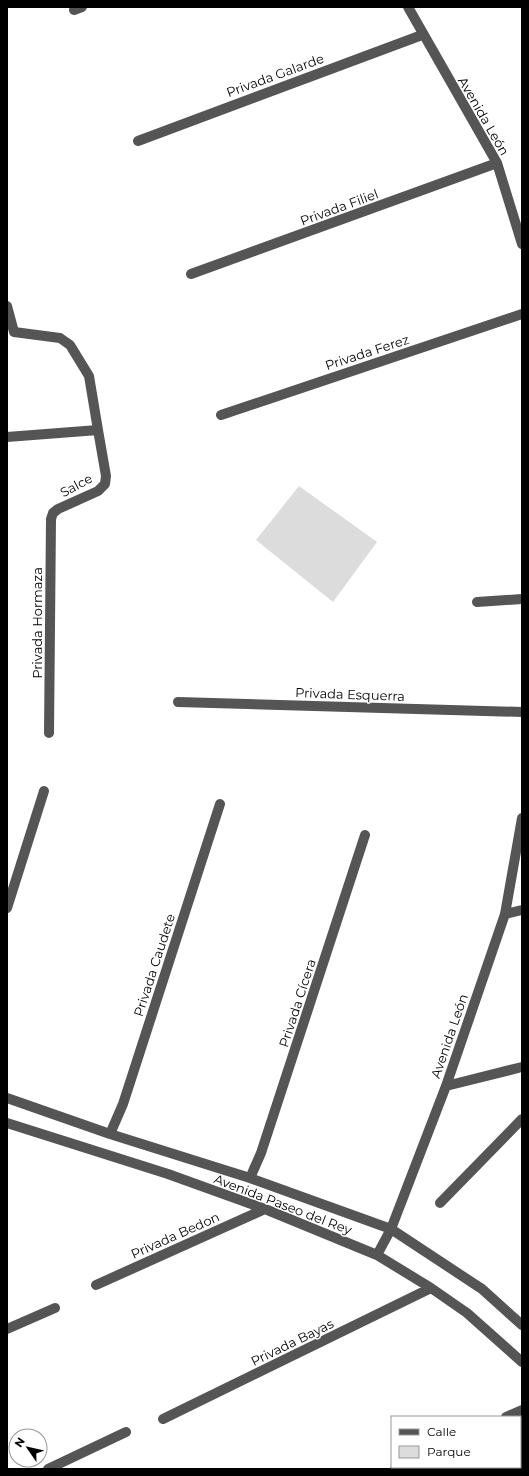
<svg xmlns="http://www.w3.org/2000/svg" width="529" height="1476" font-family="Montserrat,sans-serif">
  <rect width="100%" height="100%" fill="#fff"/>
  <!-- green -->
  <path fill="#dcdcdc" d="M299 486 377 542 333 602 256 540Z"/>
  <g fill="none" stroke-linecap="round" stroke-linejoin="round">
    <!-- minor -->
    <path stroke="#555" stroke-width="10" d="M408 7 497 163 522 244
      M74 10 82 7
      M138 141 422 35
      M191 274 497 163
      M7 306 14 332 60 338 70 345 89 376 98 430 7 437
      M221 415 522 314
      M477 602 522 599
      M178 702 522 712
      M49 733 51 519 53 513 58 509 98 491 105 484 106 476 98 430
      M7 908 44 791
      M505 914 522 910
      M446 1086 522 1067
      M7 1098 110 1134 250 1178 391 1229 482 1289 522 1325
      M7 1123 168 1174 265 1209 377 1255 431 1288 467 1313 522 1362
      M110 1134 123 1104 220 804
      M250 1178 261 1153 365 835
      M440 1203 522 1119
      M377 1255 391 1229 446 1086 505 914 522 818
      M96 1285 265 1209
      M7 1329 55 1308
      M506 1417 522 1410
      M163 1419 431 1288
      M48 1469 126 1432
      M395 1469 399 1467"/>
  </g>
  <g text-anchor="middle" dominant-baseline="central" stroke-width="3" stroke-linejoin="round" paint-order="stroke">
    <!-- street labels -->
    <g font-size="13" fill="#000" stroke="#fff">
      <text transform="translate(275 75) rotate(-20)">Privada Galarde</text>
      <text transform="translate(484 116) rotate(60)">Avenida León</text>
      <text transform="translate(339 207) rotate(-20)">Privada Filiel</text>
      <text transform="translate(367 352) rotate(-18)">Privada Ferez</text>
      <text transform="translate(76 485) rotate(-28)">Salce</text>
      <text transform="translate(37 623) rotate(-90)">Privada Hormaza</text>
      <text transform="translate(350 694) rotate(2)">Privada Esquerra</text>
      <text transform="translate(154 965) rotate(-72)">Privada Caudete</text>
      <text transform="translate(297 1003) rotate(-72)">Privada Cícera</text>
      <text transform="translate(449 1036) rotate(-71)">Avenida León</text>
      <text transform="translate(283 1204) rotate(21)">Avenida Paseo del Rey</text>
      <text transform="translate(175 1235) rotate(-24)">Privada Bedon</text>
      <text transform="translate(292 1342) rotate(-26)">Privada Bayas</text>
    </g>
  </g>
  <!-- border -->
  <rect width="529" height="1476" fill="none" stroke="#000000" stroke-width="16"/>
  <!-- legend -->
  <rect x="391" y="1416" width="130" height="52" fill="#ffffff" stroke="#999999"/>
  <rect x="399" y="1429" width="20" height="6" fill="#555555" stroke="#999999"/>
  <text x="427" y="1436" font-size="12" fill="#000000">Calle</text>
  <rect x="399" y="1446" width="20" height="12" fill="#dcdcdc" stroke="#999999"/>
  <text x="427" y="1456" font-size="12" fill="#000000">Parque</text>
  <!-- north arrow -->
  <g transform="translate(28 1448) rotate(304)"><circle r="19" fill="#ffffff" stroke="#999999"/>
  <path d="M0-3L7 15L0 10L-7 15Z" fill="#000000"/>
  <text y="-6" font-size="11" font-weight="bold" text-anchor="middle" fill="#000000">N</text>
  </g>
</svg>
